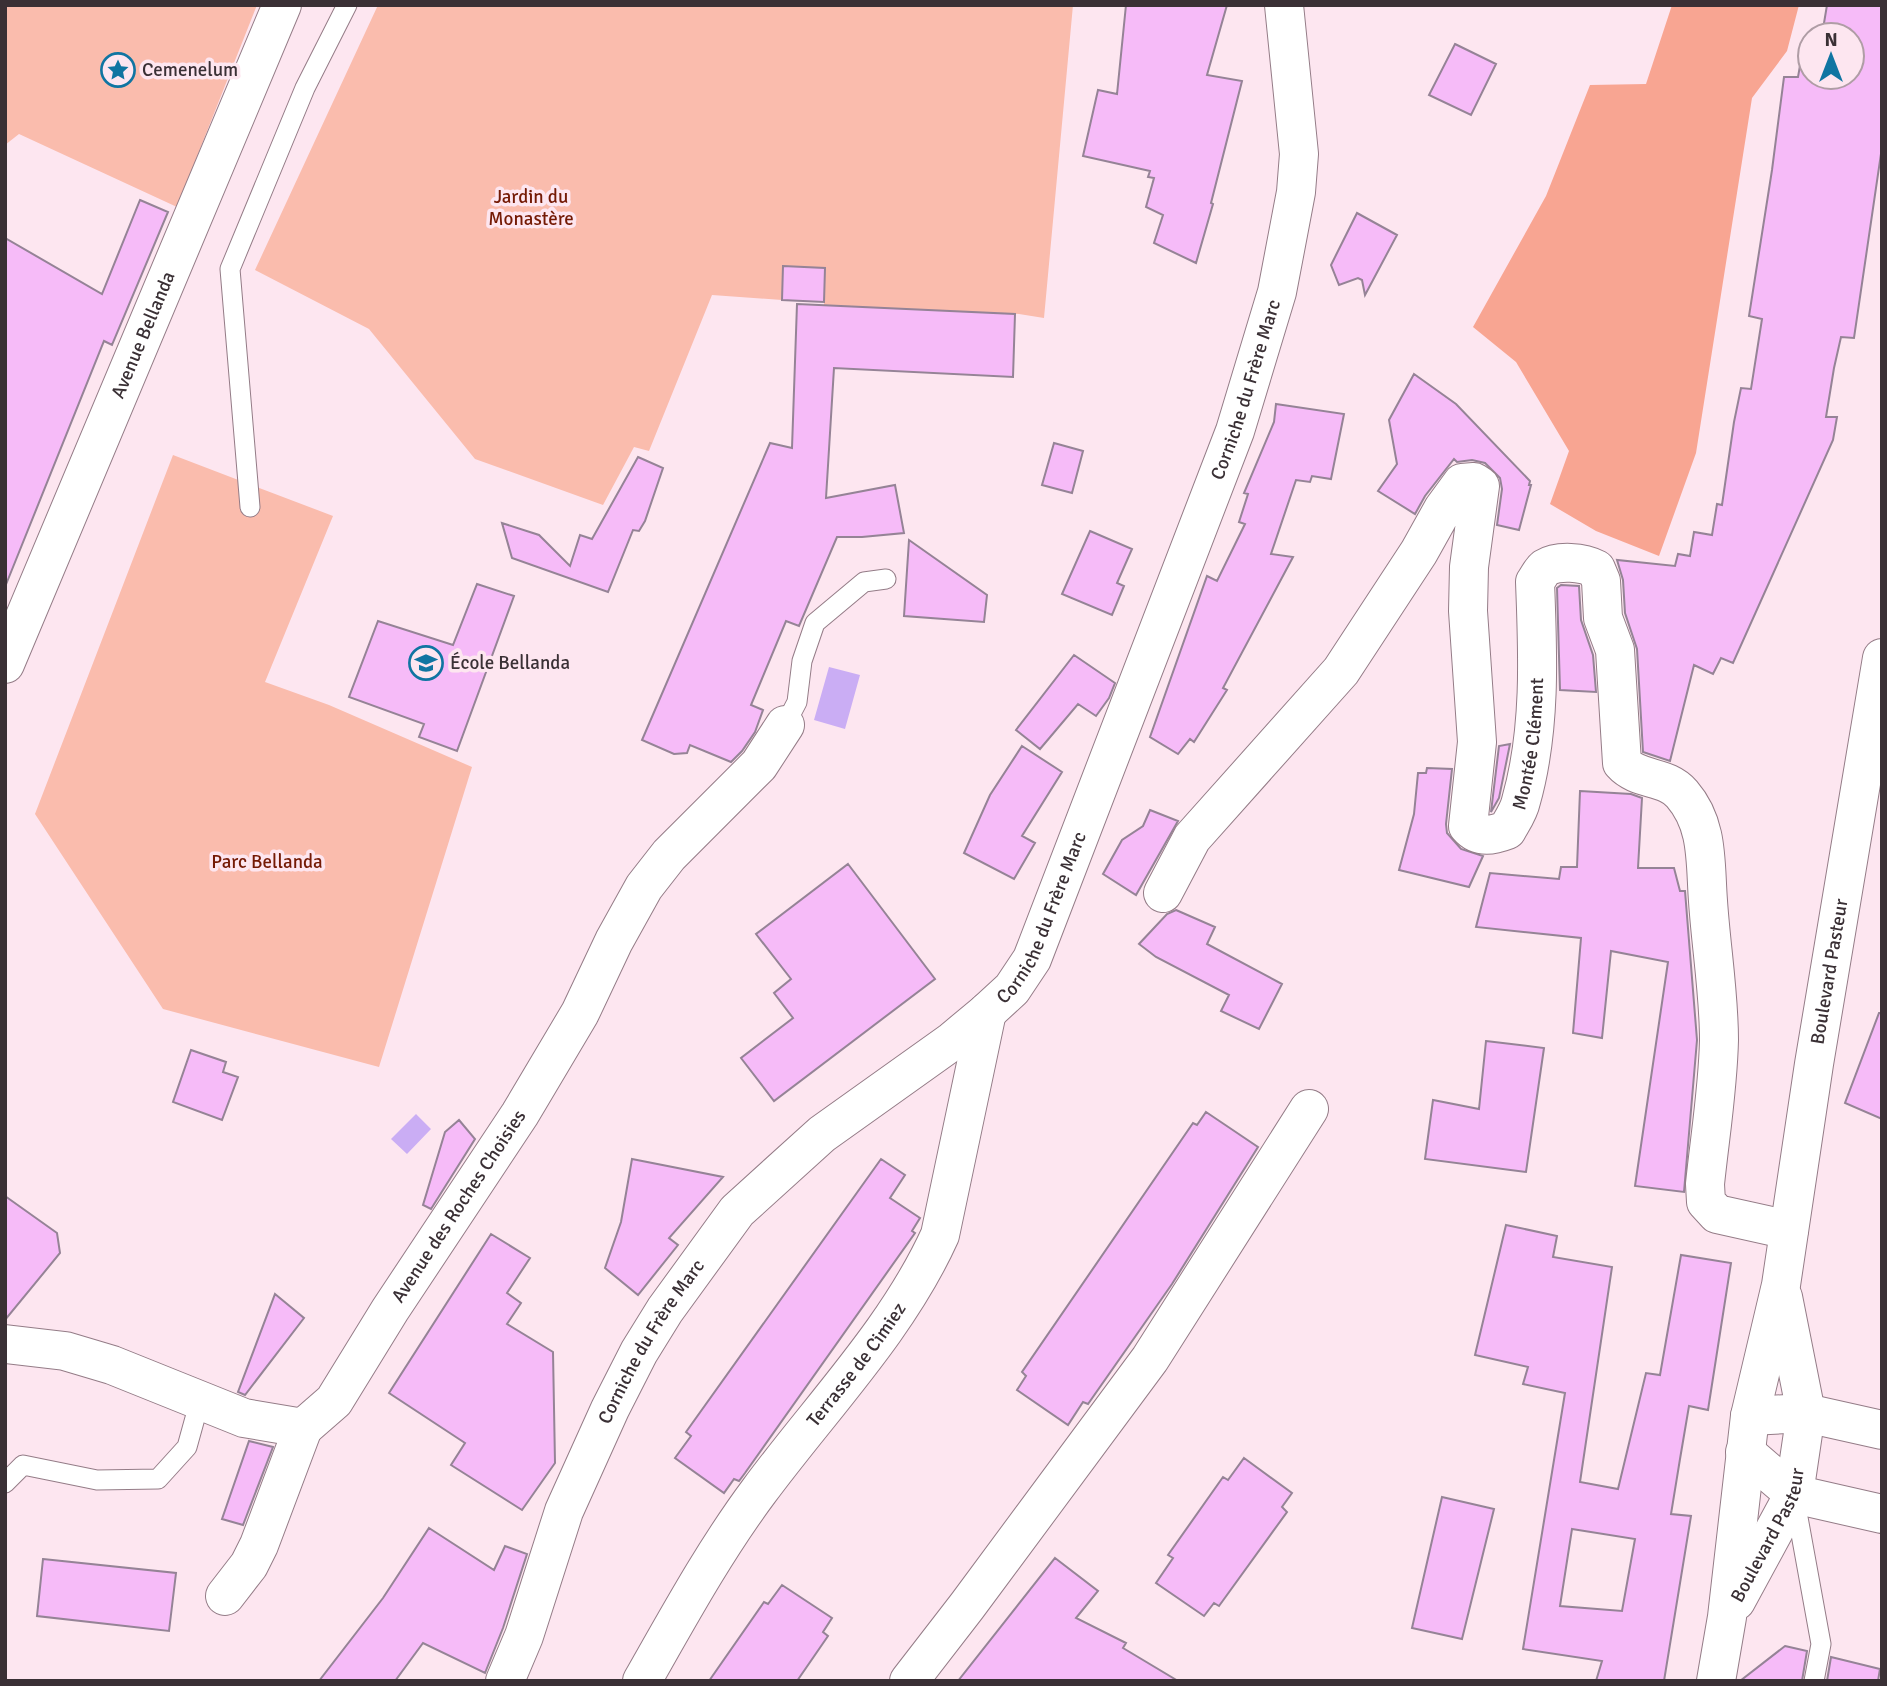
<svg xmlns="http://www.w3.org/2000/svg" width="1887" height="1686" font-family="Signika,sans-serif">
  <rect width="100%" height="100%" fill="#fde6f0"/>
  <!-- green -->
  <path fill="#fabcad" d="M5 5H257L177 207 19 134 5 145Z
    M378 5H1073L1044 318 1019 314 824 305 825 268 783 266 782 300 712 295 649 451 634 447 603 505 475 459 369 329 255 270Z
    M173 455 333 516 265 682 329 705 472 767 379 1067 163 1009 35 814Z"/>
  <!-- forest -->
  <path fill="#f8a592" d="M1672 5H1799L1787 51 1752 98 1696 453 1659 556 1596 531 1550 504 1569 451 1516 362 1473 327 1546 196 1590 85 1646 84Z"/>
  <!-- water -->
  <path fill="#caadf4" d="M829 667 860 675 845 729 814 720Z
    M416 1114 431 1129 407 1154 391 1139Z"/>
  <!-- building -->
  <path fill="#f6bbf8" stroke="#958396" stroke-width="2" fill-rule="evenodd" d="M1126 5H1227L1207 75 1242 81 1211 203 1213 204 1196 263 1154 243 1163 215 1146 207 1154 178 1148 177 1150 171 1083 156 1098 90 1117 94Z
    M1827 5H1882V147L1854 338 1841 337 1834 368 1826 417H1837L1833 440 1733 663 1721 658 1713 674 1694 665 1670 761 1643 752 1637 649 1625 613 1623 580 1617 560 1675 566 1678 554 1690 556 1694 532 1712 535 1717 504 1722 505 1734 422 1741 388 1751 389 1762 319 1749 316 1772 170 1784 77H1798L1801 60 1810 63V77H1852V35H1822Z
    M1455 44 1496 64 1471 115 1429 95Z
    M140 200 168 212 112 345 104 341 5 587V238L102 294Z
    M1357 213 1397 235 1365 295 1362 280 1358 278 1339 285 1331 265Z
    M783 266 825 268 824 302 782 300Z
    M797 304 1015 314 1013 377 834 368 826 498 895 485 904 533 862 537H837L799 626 786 621 751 705 763 710 755 732 742 751 731 762 690 745 687 753 674 754 642 740 770 443 792 448Z
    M1414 374 1456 404 1530 481 1529 485H1531L1519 530 1497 525 1502 489 1500 478 1485 463 1472 460 1457 462 1454 459 1425 496 1415 514 1378 491 1397 464 1389 420Z
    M1276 404 1344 414 1331 479 1312 476 1310 482 1296 480 1271 554 1293 557 1223 688 1227 690 1194 742 1190 739 1178 754 1150 737 1207 576 1217 581 1245 524 1239 522 1248 494 1244 493 1274 422Z
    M1054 443 1083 451 1072 493 1042 485Z
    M638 457 663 468 645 521 639 531 633 530 608 592 512 558 502 523 539 535 570 566 580 535 592 539Z
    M1090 531 1132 549 1117 583 1124 586 1112 615 1062 594Z
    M909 540 987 595 984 622 904 616Z
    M477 584 514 596 457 751 419 737 424 724 349 697 378 621 453 645Z
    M1561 585 1579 586 1581 620 1593 655 1596 692 1560 690 1557 588Z
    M1074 655 1115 683 1109 698 1096 716 1078 704 1040 749 1016 730Z
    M1510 744 1499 798 1491 812 1499 746Z
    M1022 746 1062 772 1022 836 1035 843 1014 879 964 853 990 795Z
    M1427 768 1452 769 1446 824 1447 833 1461 849 1483 856 1469 887 1399 870 1414 814 1418 773H1426Z
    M1580 791 1631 794 1642 798 1638 868H1674L1680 891H1685L1697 1040 1684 1192 1635 1186 1668 962 1611 951 1602 1038 1573 1033 1581 938 1476 927 1490 873 1559 879 1561 867H1577Z
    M1150 810 1178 821 1136 895 1103 874 1122 840 1143 826Z
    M848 864 935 979 774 1101 741 1058 793 1018 774 993 791 979 756 934Z
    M1176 910 1215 927 1207 944 1282 984 1259 1029 1221 1011 1229 995 1156 957 1139 944 1167 914Z
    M1879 1013H1882V1119L1845 1103Z
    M1486 1041 1544 1048 1526 1172 1425 1159 1433 1100 1479 1109Z
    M191 1050 226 1062 223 1072 238 1077 222 1120 173 1102Z
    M1206 1112 1258 1147 1172 1284 1088 1404 1083 1402 1068 1425 1017 1390 1026 1376 1022 1372 1193 1123 1197 1125Z
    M459 1120 475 1139 431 1209 423 1205 445 1132Z
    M632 1159 723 1177 669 1238 678 1245 638 1295 605 1268 621 1222Z
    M881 1159 905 1175 890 1198 920 1218 912 1231 915 1233 745 1473 739 1481 734 1479 724 1493 675 1458 691 1436 686 1432Z
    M5 1196 57 1233 60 1253 5 1320Z
    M1506 1225 1557 1236 1553 1257 1612 1267 1580 1482 1618 1489 1646 1373 1660 1375 1681 1255 1731 1263 1708 1410 1689 1406 1680 1459 1671 1514 1691 1516 1664 1681H1596L1602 1661 1523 1649 1565 1393 1523 1384 1528 1367 1475 1355ZM1572 1529 1635 1539 1622 1611 1560 1606Z
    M491 1234 530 1258 507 1293 521 1303 507 1324 553 1352 555 1463 522 1510 451 1465 465 1443 389 1393Z
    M275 1294 304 1318 245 1395 238 1392Z
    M249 1441 273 1447 243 1525 222 1519Z
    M1244 1458 1292 1493 1282 1507 1287 1512 1219 1606 1214 1603 1204 1616 1156 1583 1173 1558 1168 1555 1223 1477 1228 1480Z
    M1442 1497 1494 1509 1462 1639 1412 1628Z
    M429 1528 494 1570 505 1546 527 1554 503 1628 485 1673 423 1643 395 1681H319L383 1598Z
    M1055 1558 1098 1591 1076 1618 1126 1643 1123 1648 1178 1681H958Z
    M43 1559 176 1573 169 1631 37 1616Z
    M782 1585 832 1618 823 1632 828 1636 797 1681H709L764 1602 768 1604Z
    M1785 1646 1807 1651 1802 1681H1740Z
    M1831 1657 1880 1669 1878 1681H1827Z"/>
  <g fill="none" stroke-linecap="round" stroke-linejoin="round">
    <!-- lane casing -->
    <g stroke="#947c87" stroke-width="21">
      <path id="lane" d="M250 507 230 269 305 88 347 5
        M785 725 797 702 802 661 815 623 864 582 886 579
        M5 1483 23 1465 97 1480 158 1479 187 1447 200 1400
        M1795 1501 1821 1644 1814 1681"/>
    </g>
    <!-- street casing -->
    <g stroke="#947c87" stroke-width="40">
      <g id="street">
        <path id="s1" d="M5 664 282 5"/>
        <path id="s2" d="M1163 893 1192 838 1341 671 1419 552 1443 509 1462 483 1474 482 1480 486 1469 567 1468 611 1477 742 1468 826C1479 839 1494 835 1507 830 1512 821 1519 811 1521 801 1541 731 1538 655 1535 582 1538 578 1541 571 1545 568 1558 560 1583 562 1596 569L1601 581 1603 618 1615 650 1622 763C1638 781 1666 775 1682 794 1709 825 1705 863 1708 901 1711 947 1719 993 1719 1040 1718 1088 1710 1136 1705 1184L1706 1202 1717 1214 1789 1230"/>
        <path id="s3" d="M5 1344 65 1351 112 1365 244 1418 303 1428 334 1401 390 1310 520 1114 580 1013 614 941 644 887 669 855 759 765 785 725"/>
        <path d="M1750 1416 1806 1413 1882 1430"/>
        <path d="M1745 1452 1794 1494 1882 1514"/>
        <path d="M225 1596 249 1565 259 1545 303 1428"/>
        <path id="s4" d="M505 1681 524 1636 564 1511 610 1409 639 1352 665 1310 737 1211 822 1134 951 1042 987 1012 1012 989 1032 959 1235 431 1277 292 1296 192 1299 154 1284 5"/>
        <path id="s5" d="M642 1681C679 1616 715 1550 759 1491 821 1407 897 1330 940 1235L987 1012"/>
        <path d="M909 1681 967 1606 1150 1359 1309 1109"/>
      </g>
    </g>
    <!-- secondary casing -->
    <g stroke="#947c87" stroke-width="40">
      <g id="secondary">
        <path id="s6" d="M1736 1601 1794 1494 1806 1413 1783 1297"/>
        <path id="s7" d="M1716 1681 1727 1617 1750 1416 1781 1285 1814 1064 1882 658"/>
      </g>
    </g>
    <!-- lane -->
    <use href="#lane" stroke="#fff" stroke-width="19"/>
    <!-- street -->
    <use href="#street" stroke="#fff" stroke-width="38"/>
    <!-- secondary -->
    <use href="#secondary" stroke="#fff" stroke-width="38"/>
  </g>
  <!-- icons -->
  <defs>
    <g id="sight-ring" transform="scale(1.75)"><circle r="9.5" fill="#fde6f0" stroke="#1075a2" stroke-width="1.5"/><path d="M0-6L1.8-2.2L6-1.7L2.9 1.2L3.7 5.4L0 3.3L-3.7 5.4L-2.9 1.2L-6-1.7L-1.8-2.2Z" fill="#1075a2"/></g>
    <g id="school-ring" transform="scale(1.75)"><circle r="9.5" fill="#fde6f0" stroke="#1075a2" stroke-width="1.5"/><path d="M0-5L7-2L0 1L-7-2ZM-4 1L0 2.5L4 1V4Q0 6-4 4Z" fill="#1075a2"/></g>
  </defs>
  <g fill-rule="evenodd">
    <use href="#sight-ring" x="118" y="70"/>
    <use href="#school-ring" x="426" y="663"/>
  </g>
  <g text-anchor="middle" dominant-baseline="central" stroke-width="7" stroke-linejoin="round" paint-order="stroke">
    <!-- poi labels -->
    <g font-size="19" fill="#3a3035" stroke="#fde6f0" text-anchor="start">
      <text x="142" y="70">Cemenelum</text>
      <text x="450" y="663">École Bellanda</text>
    </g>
    <!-- park labels -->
    <g font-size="19" fill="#741a05" stroke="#fde6f0">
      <text x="531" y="197">Jardin du<tspan x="531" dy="22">Monastère</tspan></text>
      <text x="267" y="862">Parc Bellanda</text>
    </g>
    <!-- street labels -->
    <g font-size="19" fill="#3a3035" stroke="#fde6f0">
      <text stroke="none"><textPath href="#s1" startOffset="357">Avenue Bellanda</textPath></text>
      <text stroke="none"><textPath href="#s4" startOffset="1526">Corniche du Frère Marc</textPath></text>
      <text stroke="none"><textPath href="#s2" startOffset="1003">Montée Clément</textPath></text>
      <text stroke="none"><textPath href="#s4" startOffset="959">Corniche du Frère Marc</textPath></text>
      <text stroke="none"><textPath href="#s7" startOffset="719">Boulevard Pasteur</textPath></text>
      <text stroke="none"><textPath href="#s3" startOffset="584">Avenue des Roches Choisies</textPath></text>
      <text stroke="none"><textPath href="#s4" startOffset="371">Corniche du Frère Marc</textPath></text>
      <text stroke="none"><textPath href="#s5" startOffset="383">Terrasse de Cimiez</textPath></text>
      <text stroke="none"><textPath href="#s6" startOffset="74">Boulevard Pasteur</textPath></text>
    </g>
  </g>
  <!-- border -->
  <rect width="1887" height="1686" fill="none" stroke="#3a3035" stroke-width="14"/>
  <!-- north arrow -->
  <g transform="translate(1831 56)"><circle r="33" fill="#fde6f0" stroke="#af9da5" stroke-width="2"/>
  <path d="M0-5L12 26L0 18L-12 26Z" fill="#1075a2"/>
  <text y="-10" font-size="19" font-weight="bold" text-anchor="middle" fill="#3a3035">N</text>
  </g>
</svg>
